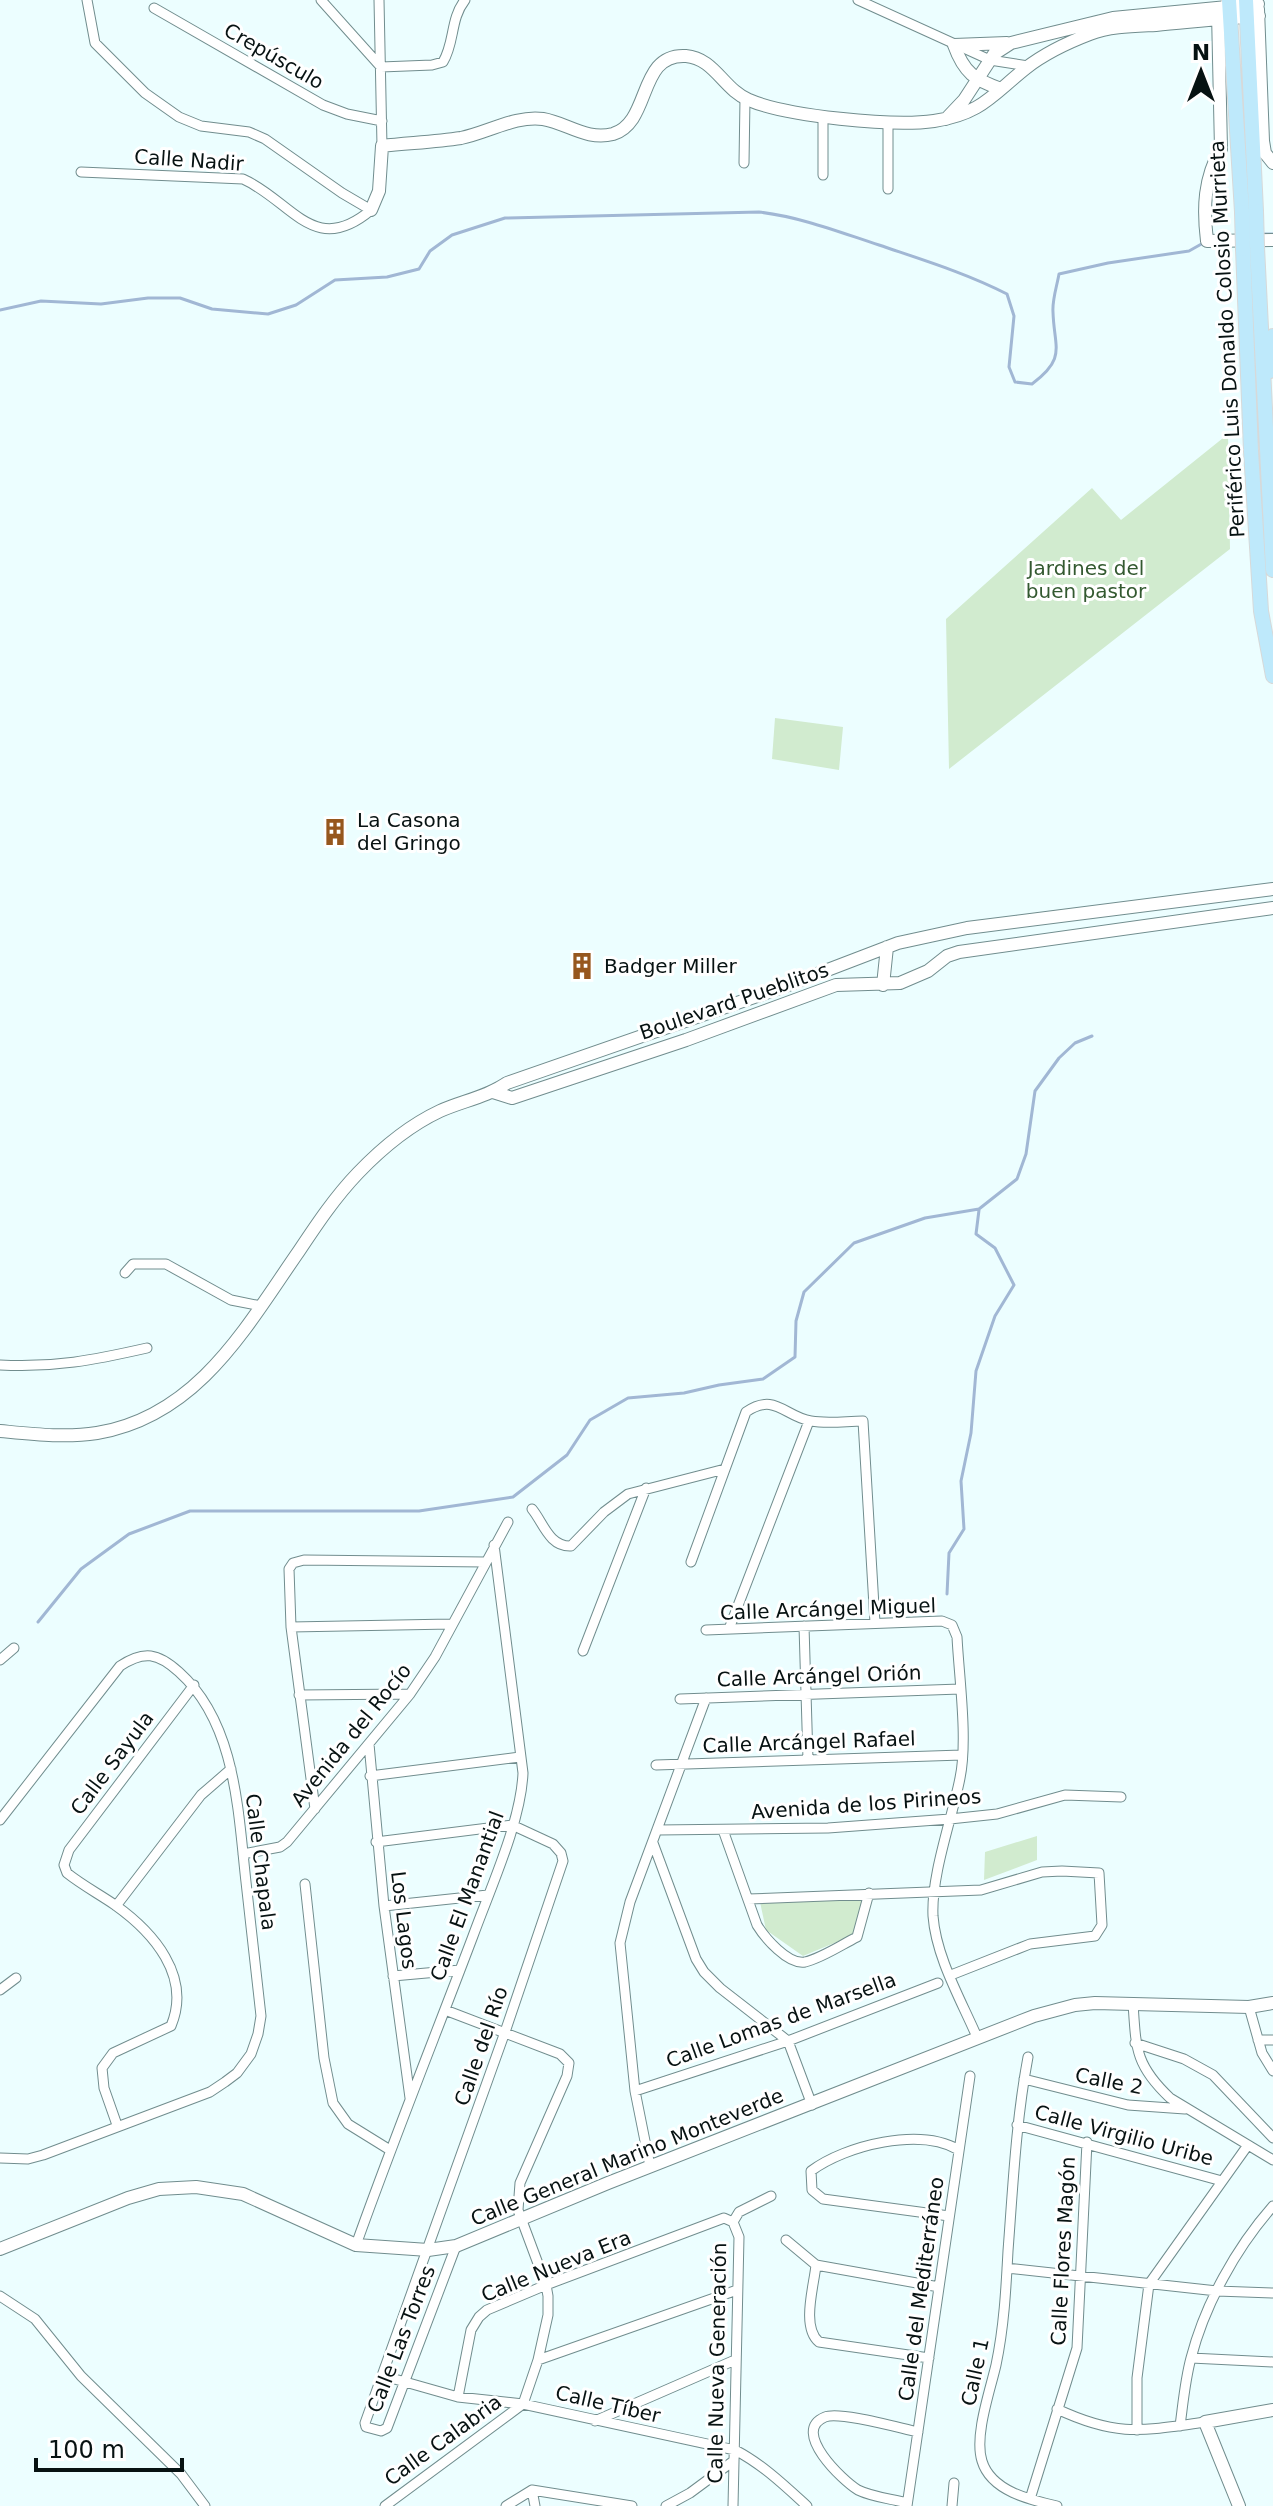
<svg xmlns="http://www.w3.org/2000/svg" width="1273" height="2506" font-family="'DejaVu Sans',sans-serif">
  <rect width="100%" height="100%" fill="#ecfeff"/>
  <!-- green -->
  <path fill="#d1ebcf" d="M1228 434 1230 549 949 769 946 619 1092 488 1121 520Z
    M775 718 843 727 839 770 772 759Z
    M1037 1836V1860L984 1880 985 1852Z
    M863 1895 856 1934 803 1956 766 1930 760 1902Z"/>
  <g fill="none" stroke-linecap="round" stroke-linejoin="round">
    <!-- stream -->
    <path stroke="#a1b7d4" stroke-width="3" d="M1263 234H1273
      M0 310 41 301 101 304 148 298H180L212 309 268 314 296 305 335 280 387 277 419 269 430 251 452 235 505 218 759 212C801 217 839 232 879 245 923 260 966 273 1007 294L1014 316 1009 367 1015 382 1032 384C1067 358 1054 348 1053 312 1052 300 1057 286 1059 274L1108 263 1189 251 1205 242
      M947 1594 949 1553 964 1529 961 1481 971 1433 976 1371 995 1316 1014 1285 995 1248 976 1234 979 1210
      M38 1622 81 1569 129 1534 190 1511H419L513 1497 567 1455 590 1420 628 1398 684 1393 719 1385 763 1379 795 1357 796 1321 804 1292 854 1243 925 1218 979 1209 1017 1179 1026 1154 1035 1091 1059 1058 1075 1043 1092 1036"/>
    <!-- minor casing -->
    <g stroke="#718d8e" stroke-width="11">
      <path id="minor" d="M321 0 381 67 432 65 443 62C455 42 450 19 465 0
        M379 0 382 146
        M858 0 990 60 1028 66
        M154 8 323 105 347 114 382 121
        M823 116V175
        M888 122V189
        M744 163 745 99
        M81 172 243 179C292 201 314 258 371 210L342 193 265 139 249 132 201 126 179 117 145 93 95 43 87 0
        M125 1273 133 1264H166L231 1300 261 1306
        M0 1365C54 1368 94 1360 147 1348
        M532 1509C543 1522 549 1547 571 1546L604 1512 628 1494 725 1469
        M691 1562 746 1412C775 1392 785 1417 811 1421 828 1424 847 1421 863 1421L875 1623
        M804 1626 808 1760
        M291 1627 451 1624
        M729 1629 809 1421
        M706 1630 942 1621 952 1625 957 1637C959 1677 968 1740 960 1778 952 1819 931 1875 933 1916 936 1957 961 2000 977 2037
        M583 1651 646 1488
        M0 1660 14 1648
        M299 1695 410 1694
        M680 1699 960 1689
        M369 1744 384 1906 410 2098
        M656 1765 962 1755
        M370 1776 520 1757
        M315 1809 291 1627 289 1569 293 1563 304 1560 485 1562
        M0 1820 120 1666C144 1650 158 1653 179 1672 236 1723 238 1811 246 1882 251 1927 256 1971 261 2016L258 2034 251 2054 237 2073 225 2082 210 2092 43 2155 28 2159 0 2158
        M658 1830 828 1828 950 1819 997 1814 1065 1795 1121 1797
        M723 1830 757 1925C765 1938 788 1965 805 1962 822 1958 841 1945 857 1937L869 1893
        M376 1842 512 1825 553 1844 561 1853 563 1861 505 2032 365 2423 366 2427 381 2431 387 2428 456 2246
        M653 1843 696 1959 704 1972 720 1988 788 2041 812 2105
        M243 1854 280 1847 287 1842 410 1694 435 1657 508 1522
        M305 1884 324 2058 333 2103 348 2124 390 2150
        M748 1899 981 1890 1042 1872 1062 1871 1099 1873 1102 1925 1095 1936 1030 1944 951 1975
        M116 1906 201 1795 231 1769
        M384 1906 488 1895
        M393 1976 460 1970
        M0 1990 16 1978
        M1133 2003C1136 2048 1135 2065 1170 2098L1273 2160
        M1249 2007 1262 2053 1273 2071
        M1258 2040H1273
        M1135 2043 1184 2059 1213 2075 1273 2138
        M1028 2057C1016 2121 1013 2185 1008 2251 1006 2289 1004 2327 996 2365 990 2391 974 2436 982 2461 991 2491 1030 2500 1057 2506
        M1024 2079 1128 2105 1185 2109
        M635 2091 788 2041 938 1983
        M117 2125 104 2088 102 2068 113 2053 171 2026C192 1976 153 1932 115 1905 99 1894 82 1885 67 1873L64 1865 69 1850 194 1685
        M1017 2125 1222 2181
        M650 2166 635 2091 620 1943 630 1902 706 1698
        M949 2216 823 2199 812 2190 811 2171C846 2145 920 2127 959 2150
        M733 2222 739 2212 771 2196
        M786 2240 816 2265 939 2287
        M356 2245C393 2141 434 2039 473 1936 490 1889 521 1822 523 1773L494 1545
        M816 2265C814 2286 801 2327 819 2342L929 2358
        M1007 2268 1217 2291 1273 2293
        M0 2296 35 2319 81 2376 181 2474 205 2506
        M1191 2358 1273 2362
        M538 2360 737 2290
        M384 2376 458 2397 523 2404 735 2450C762 2464 784 2485 807 2506
        M458 2397 471 2330 479 2317 487 2310 546 2285 724 2218 733 2222 739 2237 733 2506
        M1057 2409C1117 2437 1141 2431 1205 2422
        M595 2421 735 2360
        M1180 2426C1183 2404 1185 2380 1191 2358 1205 2304 1236 2248 1273 2206
        M1137 2430V2378L1149 2284 1248 2145
        M532 2490 535 2506
        M1030 2499 1077 2348 1087 2142
        M907 2503C892 2499 872 2497 858 2490 843 2481 790 2431 825 2417 840 2411 899 2428 918 2432
        M385 2506 523 2404 538 2360 548 2315V2296L546 2285 518 2210 520 2183 567 2076 569 2063 560 2054 445 2010
        M506 2506 532 2490 632 2506
        M666 2506 690 2493 732 2462
        M907 2506 970 2076
        M952 2506 954 2483"/>
    </g>
    <!-- tertiary casing -->
    <g stroke="#718d8e" stroke-width="14">
      <path id="tertiary" d="M1258 9 1263 141 1265 153 1273 163
        M1218 13 1221 149C1204 178 1203 208 1207 241L1273 240
        M1001 89C975 80 964 73 954 45L1007 43
        M946 119 964 100 994 54 1011 43 1113 18 1258 4
        M371 210 379 191 382 146C408 143 435 142 461 138 487 133 516 115 543 119 567 123 587 141 613 134 652 122 637 53 686 56 714 58 724 90 749 100 786 116 893 127 934 121 981 114 992 95 1026 68 1044 54 1069 42 1090 34 1110 26 1135 26 1156 25 1190 22 1224 18 1259 16
        M883 985 887 947
        M493 1092 512 1098 686 1040 836 985 900 983 928 971 947 956 959 952 1273 908
        M0 1431C32 1434 65 1438 97 1433 198 1416 246 1327 299 1251 317 1224 335 1197 358 1173 382 1148 408 1126 440 1111 462 1101 487 1097 507 1083L783 987 898 943 967 928 1273 889
        M0 2249 128 2198 159 2189 196 2187 243 2194 356 2245 428 2250 456 2246 608 2183 1034 2016 1075 2005 1095 2003 1249 2007 1273 2003
        M1239 2506 1205 2422 1273 2410"/>
    </g>
    <!-- primary casing -->
    <g stroke="#d7d9d9" stroke-width="16">
      <path id="primary" d="M1229 0 1242 212
        M1246 0 1256 211
        M1257 247 1273 570
        M1243 249 1251 451 1261 611 1273 676
        M1270 371 1273 336"/>
    </g>
    <!-- minor -->
    <use href="#minor" stroke="#fff" stroke-width="9"/>
    <!-- tertiary -->
    <use href="#tertiary" stroke="#fff" stroke-width="12"/>
    <!-- primary -->
    <use href="#primary" stroke="#bee9fb" stroke-width="14"/>
    <!-- primary-bridge casing -->
    <g stroke="#d7d9d9" stroke-width="16" stroke-linecap="butt">
      <path id="primary-bridge" d="M1256 211 1257 247
        M1242 212 1243 249"/>
    </g>
    <!-- primary-bridge -->
    <use href="#primary-bridge" stroke="#bee9fb" stroke-width="14"/>
  </g>
  <!-- icons -->
  <defs>
    <g id="building-bare" transform="scale(2.16)"><path d="M-4-6H4V6H1V3H-1V6H-4ZM-2.5-4.3h1.7v1.8h-1.7ZM.8-4.3h1.7v1.8H.8ZM-2.5-1h1.7V.8h-1.7ZM.8-1h1.7V.8H.8Z" fill="#96571e" stroke="#fff" stroke-width="2.5" paint-order="stroke"/></g>
  </defs>
  <g fill-rule="evenodd">
    <use href="#building-bare" x="335" y="832"/>
    <use href="#building-bare" x="582" y="966"/>
  </g>
  <g text-anchor="middle" dominant-baseline="central" stroke-width="6" stroke-linejoin="round" paint-order="stroke">
    <!-- street labels -->
    <g font-size="20" fill="#071212" stroke="#fff">
      <text transform="translate(274 56) rotate(30)">Crepúsculo</text>
      <text transform="translate(189 160) rotate(4)">Calle Nadir</text>
      <text transform="translate(1227 339) rotate(-93)">Periférico Luis Donaldo Colosio Murrieta</text>
      <text transform="translate(734 1001) rotate(-19)">Boulevard Pueblitos</text>
      <text transform="translate(828 1609) rotate(-2)">Calle Arcángel Miguel</text>
      <text transform="translate(819 1676) rotate(-2)">Calle Arcángel Orión</text>
      <text transform="translate(351 1735) rotate(-51)">Avenida del Rocío</text>
      <text transform="translate(809 1742) rotate(-2)">Calle Arcángel Rafael</text>
      <text transform="translate(112 1763) rotate(-53)">Calle Sayula</text>
      <text transform="translate(866 1804) rotate(-4)">Avenida de los Pirineos</text>
      <text transform="translate(261 1862) rotate(83)">Calle Chapala</text>
      <text transform="translate(467 1896) rotate(-70)">Calle El Manantial</text>
      <text transform="translate(404 1920) rotate(83)">Los Lagos</text>
      <text transform="translate(781 2020) rotate(-20)">Calle Lomas de Marsella</text>
      <text transform="translate(481 2046) rotate(-71)">Calle del Río</text>
      <text transform="translate(1109 2081) rotate(11)">Calle 2</text>
      <text transform="translate(1124 2135) rotate(15)">Calle Virgilio Uribe</text>
      <text transform="translate(627 2157) rotate(-22)">Calle General Marino Monteverde</text>
      <text transform="translate(1063 2251) rotate(-87)">Calle Flores Magón</text>
      <text transform="translate(556 2266) rotate(-22)">Calle Nueva Era</text>
      <text transform="translate(921 2289) rotate(-82)">Calle del Mediterráneo</text>
      <text transform="translate(401 2339) rotate(-69)">Calle Las Torres</text>
      <text transform="translate(717 2363) rotate(-89)">Calle Nueva Generación</text>
      <text transform="translate(975 2372) rotate(-78)">Calle 1</text>
      <text transform="translate(608 2404) rotate(13)">Calle Tíber</text>
      <text transform="translate(443 2440) rotate(-36)">Calle Calabria</text>
    </g>
    <!-- park labels -->
    <g font-size="20" fill="#335930" stroke="#fff">
      <text x="1086" y="568">Jardines del<tspan x="1086" dy="23">buen pastor</tspan></text>
    </g>
    <!-- poi labels -->
    <g font-size="20" fill="#071212" stroke="#fff" text-anchor="start">
      <text x="357" y="820">La Casona<tspan x="357" dy="23">del Gringo</tspan></text>
      <text x="604" y="966">Badger Miller</text>
    </g>
  </g>
  <!-- north arrow -->
  <g transform="translate(1201 72)" stroke="#ffffff" stroke-width="6" paint-order="stroke">
  <path d="M0-6L14 30L0 20L-14 30Z" fill="#071212"/>
  <text y="-12" font-size="22" font-weight="bold" text-anchor="middle" fill="#071212">N</text>
  </g>
  <!-- scale -->
  <path d="M36 2458v12h146v-12" fill="none" stroke="#071212" stroke-width="4"/>
  <text x="48" y="2458" font-size="24" fill="#071212" stroke="#ffffff" stroke-width="6" paint-order="stroke">100 m</text>
</svg>
